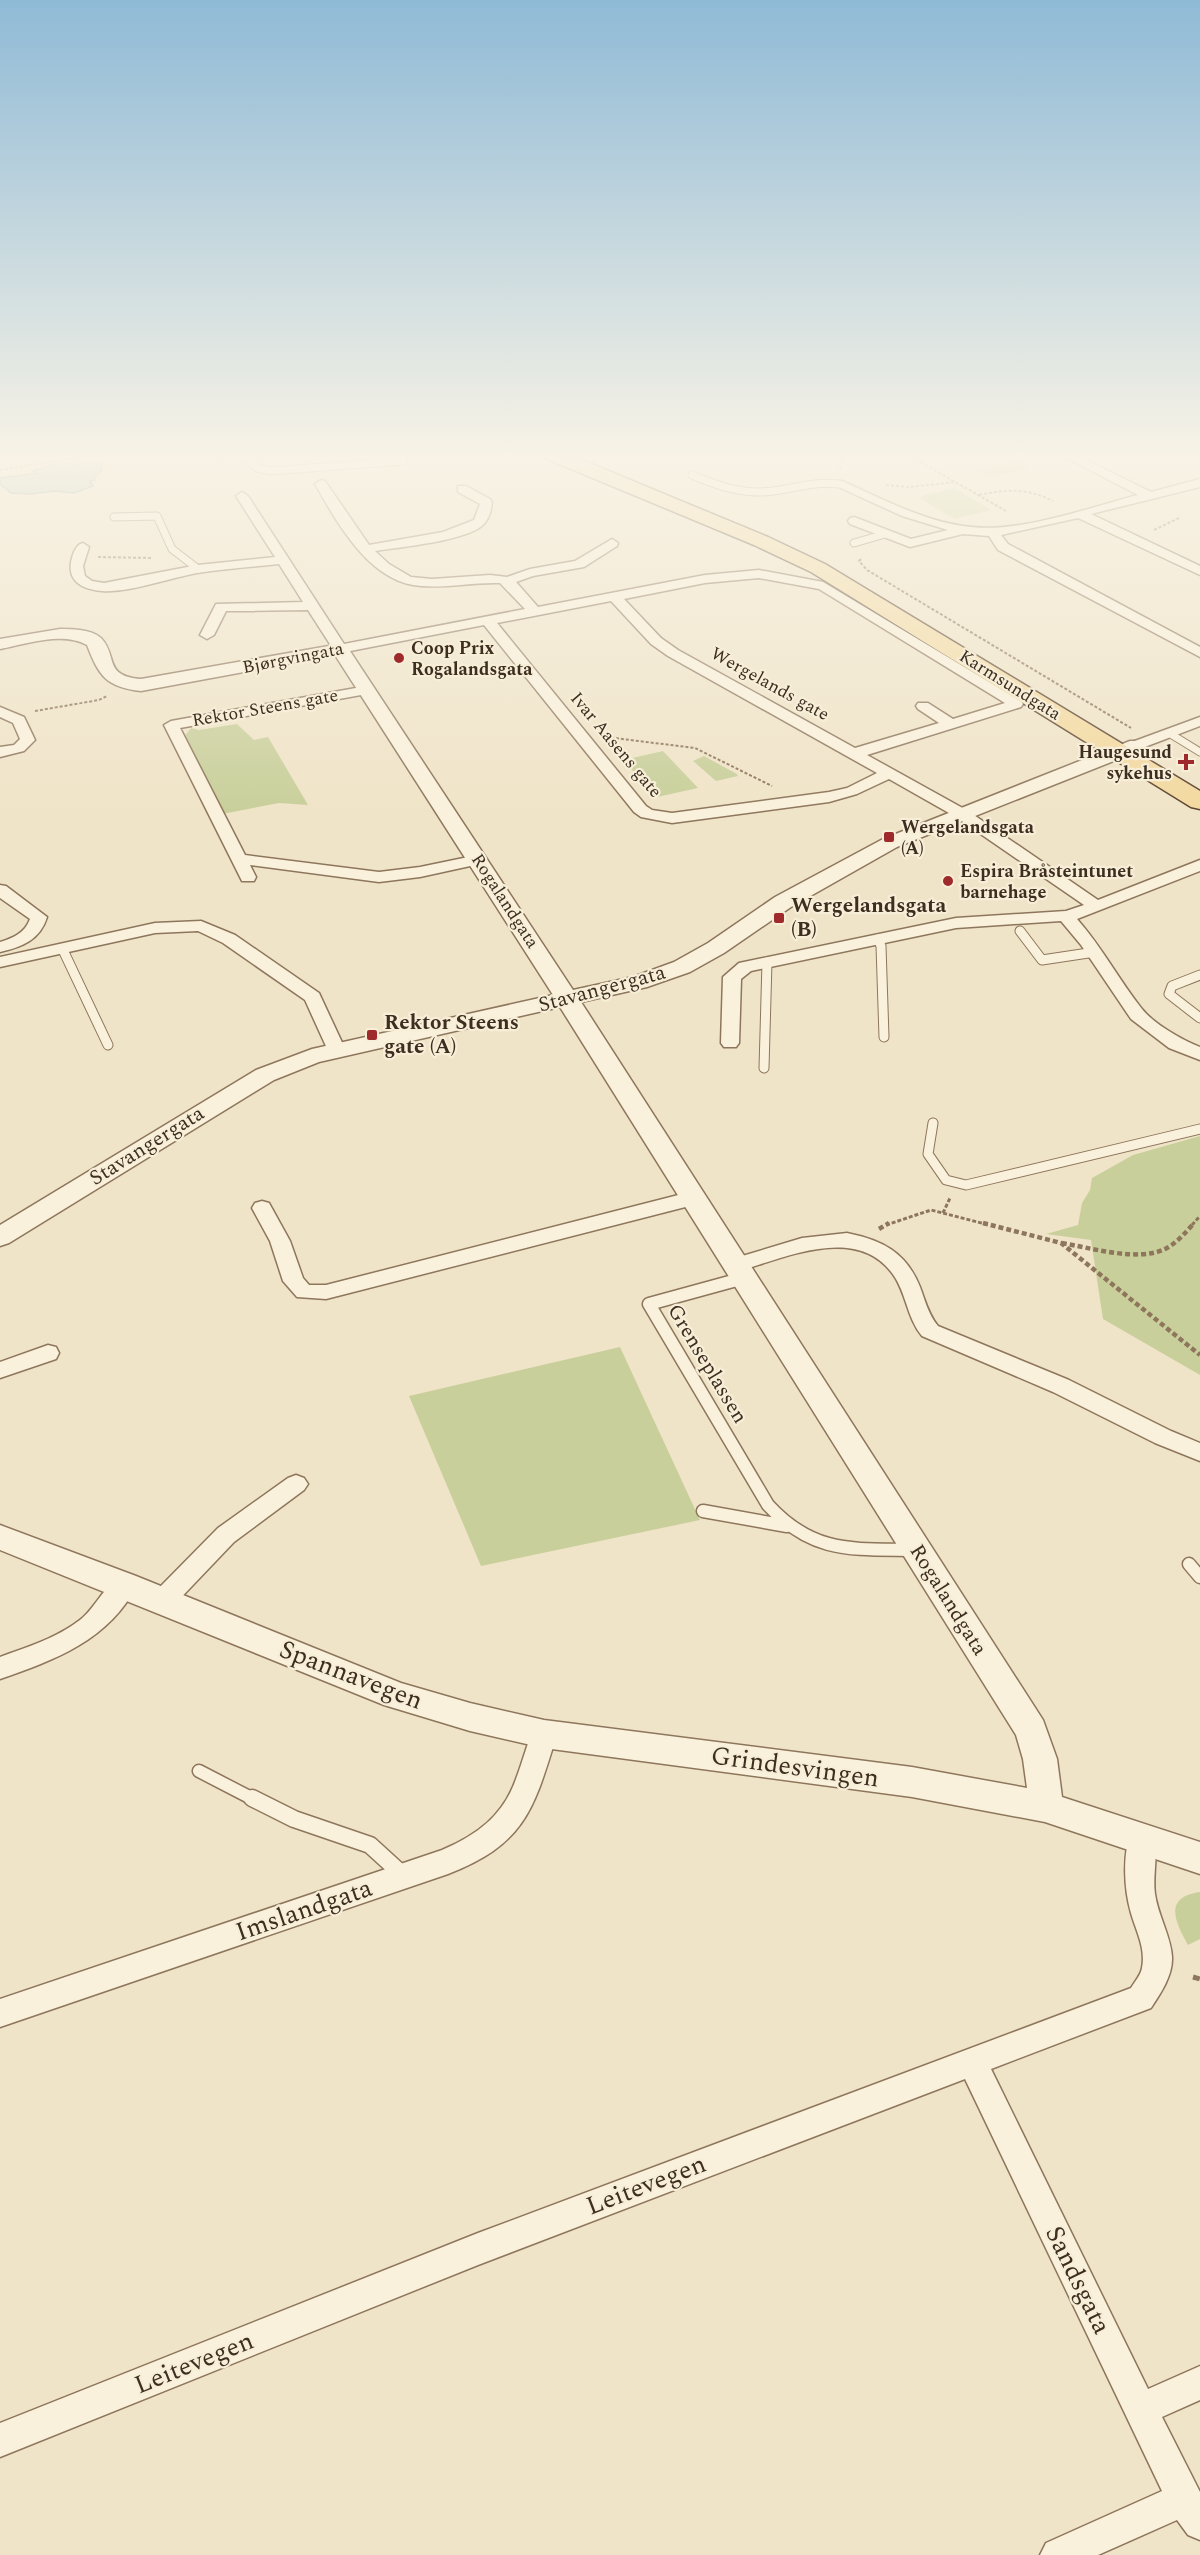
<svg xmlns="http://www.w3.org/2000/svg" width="1200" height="2555" font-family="Spectral,serif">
  <rect width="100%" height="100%" fill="#f0e4c8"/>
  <!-- green -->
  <path fill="#c9cf9b" d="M1017 460 1030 468 988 477 975 469Z
    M954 488 991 510 954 519 918 497Z
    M237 724 254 740 268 737 308 805 279 803 222 814 183 738 191 728 199 730Z
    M663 751 698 788 657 797 623 760Z
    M704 756 737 774 738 776 716 781 693 761Z
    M1200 1136V1375L1103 1319 1091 1240 1046 1234 1078 1225 1082 1203 1090 1190 1092 1178 1133 1155Z
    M620 1347 700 1520 481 1566 409 1396Z
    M1200 1892V1939L1188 1945C1175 1922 1163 1897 1200 1892Z"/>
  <!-- water -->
  <path fill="#a9c4bc" stroke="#6f938a" stroke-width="1.5" d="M61 462 72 463 71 466C82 465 94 460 103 464L102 470 94 477 95 480 90 481 93 486 74 493 55 491 30 494 11 493 0 484V478L37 473 33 471Z"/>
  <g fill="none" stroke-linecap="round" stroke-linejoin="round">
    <!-- service-far3 casing -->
    <g stroke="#8d765c" stroke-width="9">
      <path id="service-far3" d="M242 455 257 468 270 471 403 461 402 455
        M692 475C718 486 744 495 773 491 796 488 815 481 838 484
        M114 517 157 516 172 549 198 569
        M854 543 885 534
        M1169 733 1200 752"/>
    </g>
    <!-- service-far2 casing -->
    <g stroke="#8d765c" stroke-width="11">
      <path id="service-far2" d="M1020 931 1042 960 1095 952
        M878 939 881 946 884 1037
        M63 950 108 1045
        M1200 975 1172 986 1169 994 1200 1018
        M764 1068 767 962
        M933 1123 928 1154 946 1180 966 1185 1200 1129"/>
    </g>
    <!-- service-far1 casing -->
    <g stroke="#8d765c" stroke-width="15">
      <path id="service-far1" d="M744 1278 649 1304 768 1505C813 1554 852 1549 914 1550
        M703 1511 787 1526
        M1189 1564 1200 1577
        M199 1771 255 1800"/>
    </g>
    <!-- service casing -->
    <g stroke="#8d765c" stroke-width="19">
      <path id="service" d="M252 1798 294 1819 370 1845 404 1876"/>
    </g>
    <!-- minor casing -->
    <g stroke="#8d765c" stroke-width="3">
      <path id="minor" d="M1061 455H1076L1151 492 1200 479V487L1091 514 1200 566V575L1078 518 1001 535 1008 544 1200 647V657L998 550 989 536 963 534 910 547 850 524 848 521 850 518 854 517 911 539 948 530 902 516 832 484 834 481H842C881 498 921 520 963 526 1016 535 1087 508 1138 495Z
        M321 480 325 481 369 545 443 532 474 520 480 504 458 492V486H466L490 499 492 502C491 510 490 517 484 524 468 541 399 547 375 551L389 564 411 577 432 579 490 575 507 577 530 569 575 561 612 539 618 543 617 546 584 567 533 576 516 582 538 607 705 575 759 570 823 582 1021 701 1023 704 1021 707 867 755 968 811 1098 900 1200 860V871L1077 919C1102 947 1119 980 1142 1009 1154 1024 1182 1040 1200 1047V1060L1169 1048 1131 1019 1081 945 1061 921 956 928 751 971 741 979 739 1043 736 1047H724L721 1043 723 977 739 963 956 918 1066 911 1084 905 956 817 889 779 857 794 829 802 672 823 641 817 634 812 484 625 340 653 335 652 308 610 226 611 214 635 207 639 200 635 216 604 303 602 279 564C252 567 224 569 197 573 170 578 128 593 102 591 77 589 64 577 74 552 77 547 77 545 83 543L89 547 83 566 85 576 92 581 104 583 198 565 275 557 236 496 242 492 248 496 344 644 525 609 500 583C474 582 448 588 421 586 370 583 338 524 315 484ZM759 578 819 589 1005 703 953 719 928 703H918L916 706 918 709 939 723 855 748 678 650 661 638 624 599 705 583ZM611 601 651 644 668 656 877 773 847 788 829 792 672 813 652 810 646 806 497 623Z
        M367 686 372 687 374 690 372 693 180 728 245 855 379 872 420 867 478 855 486 860 484 863 420 877 379 882 250 865 256 877 254 881H242L164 725 171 721Z
        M0 707 24 717 35 740 24 751 0 757V747L14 745 20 739 13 723 0 717Z
        M1200 717V726L1142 748 1137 750 1129 745 1132 742Z
        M0 885 6 886 47 917C40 940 22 947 0 952V942C13 938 25 933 30 919L0 898Z
        M201 921 235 935 319 993 346 1051 344 1055H330L305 1000 223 943 198 931 155 933 0 967V957L155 923Z
        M694 1191 701 1193 704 1198 701 1203 326 1299 297 1297 283 1281 270 1241 252 1208 255 1203 262 1201 269 1203 290 1241 303 1278 309 1285H326Z
        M847 1233C882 1240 906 1252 920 1287 925 1300 928 1314 938 1326L1069 1380 1171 1431 1200 1443V1461L1155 1443 1053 1392 922 1336C908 1319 907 1298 896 1279 861 1221 785 1258 736 1272L729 1270 726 1265 729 1260 802 1238Z
        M48 1345 56 1347 59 1353 56 1359 0 1378V1362Z
        M296 1475 304 1478 308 1484 304 1490 234 1542 172 1607 163 1610 154 1607 151 1600 154 1593 218 1528 288 1478Z
        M125 1575 134 1578 137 1585C109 1640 55 1660 0 1679V1657C27 1647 57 1638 80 1620 96 1608 106 1581 125 1575Z
        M544 1723 553 1726 557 1734C534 1808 526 1844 448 1874L0 2027V1999L442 1850C477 1835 503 1816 516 1779 523 1761 527 1743 535 1726Z
        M1142 1827 1152 1830C1160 1849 1152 1874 1155 1894 1158 1916 1171 1936 1172 1957 1173 1975 1161 1993 1151 2008L991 2069 1148 2389 1200 2366V2400L1162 2417 1200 2492V2540L1188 2535 1177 2520 1098 2555H1040L1046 2543 1162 2491 965 2079 478 2265 0 2457V2423L478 2233 1131 1988C1135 1981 1141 1975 1142 1968 1146 1948 1136 1931 1131 1913 1124 1889 1122 1853 1132 1830Z"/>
    </g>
    <!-- tertiary casing -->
    <g stroke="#8d765c" stroke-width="3">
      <path id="tertiary" d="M60 629C72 629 91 629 101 638 118 656 103 676 141 679L340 644 346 645 573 990 633 977 674 962 708 943 775 897 883 839 1130 741H1144L1147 745 1144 749 897 847 791 907 724 953 690 972 647 987 581 1002 1043 1720 1057 1759 1062 1797 1200 1842V1874L1045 1822 912 1797 544 1748 470 1731 384 1705 0 1550V1525L136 1576 401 1683 470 1703 544 1720 912 1767 1027 1788 1023 1759 1016 1735 560 1007 319 1062 274 1080 9 1243 0 1246V1225L256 1070 312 1049 553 995 335 655 141 691C106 687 99 676 87 645 62 631 26 644 0 649V639Z"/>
    </g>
    <!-- primary casing -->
    <g stroke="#5b4430" stroke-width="3">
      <path id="primary" d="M545 455H570L768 537 825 564 1200 791V809L1191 807 811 572 754 545 547 459Z"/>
    </g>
    <!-- path-far3 -->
    <path stroke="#8d765c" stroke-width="2" stroke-dasharray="3 2" stroke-linecap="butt" d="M212 455 226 459
      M908 455 1006 511
      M840 469 843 455
      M0 470 95 455
      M886 485 910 487 956 482
      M979 495C1006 489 1028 488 1053 501
      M1154 530 1179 518
      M98 557 153 558
      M861 559 859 561 867 570 1131 728
      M35 711 99 700 107 696
      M606 737 695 748 772 786"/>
    <!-- path-far2 -->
    <path stroke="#8d765c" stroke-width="3" stroke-dasharray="4 2" stroke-linecap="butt" d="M943 1213 950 1198
      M886 1225 931 1210 989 1225
      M1192 1225 1200 1216"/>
    <!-- path-far1 -->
    <path stroke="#8d765c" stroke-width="4.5" stroke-dasharray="5 3" stroke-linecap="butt" d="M983 1223 1061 1243 1200 1355
      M879 1229 889 1223
      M1062 1243C1091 1248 1138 1262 1165 1249 1177 1243 1185 1233 1194 1223"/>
    <!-- path -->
    <path stroke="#8d765c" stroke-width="5" stroke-dasharray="7 4.5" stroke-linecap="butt" d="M1193 1977 1200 1979"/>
    <!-- service-far3 -->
    <use href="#service-far3" stroke="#faf1dc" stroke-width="7"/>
    <!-- service-far2 -->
    <use href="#service-far2" stroke="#faf1dc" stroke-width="9"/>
    <!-- service-far1 -->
    <use href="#service-far1" stroke="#faf1dc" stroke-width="12"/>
    <!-- service -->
    <use href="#service" stroke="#faf1dc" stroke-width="16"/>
    <!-- minor -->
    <use href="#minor" fill="#faf1dc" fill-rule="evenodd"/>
    <!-- tertiary -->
    <use href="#tertiary" fill="#faf1dc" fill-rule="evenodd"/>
    <!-- primary -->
    <use href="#primary" fill="#f3d9a0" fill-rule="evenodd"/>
  </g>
  <!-- sky -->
  <linearGradient id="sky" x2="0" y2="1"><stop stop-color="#8fbad6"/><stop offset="0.56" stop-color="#f8f3e6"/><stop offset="1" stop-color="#f8f3e6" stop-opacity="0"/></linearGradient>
  <rect width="1200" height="812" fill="url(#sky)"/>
  <!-- markers -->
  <g fill="#9e2a2b" stroke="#f7eed8" stroke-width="2">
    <circle cx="399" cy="658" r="6"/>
    <path d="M1183 753h6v6h6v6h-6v6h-6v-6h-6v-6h6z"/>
    <rect x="883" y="831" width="12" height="12" rx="3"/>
    <circle cx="948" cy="881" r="6"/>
    <rect x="773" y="912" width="12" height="12" rx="3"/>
    <rect x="366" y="1029" width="12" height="12" rx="3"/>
  </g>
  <g text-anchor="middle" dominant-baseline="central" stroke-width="4.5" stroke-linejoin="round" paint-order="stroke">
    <!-- far-poi labels -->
    <g font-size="18" font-weight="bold" fill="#3d2e20" stroke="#f7eed8" text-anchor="start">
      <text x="411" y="648">Coop Prix<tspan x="411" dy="21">Rogalandsgata</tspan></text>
      <text x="1172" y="752" text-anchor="end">Haugesund<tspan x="1172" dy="21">sykehus</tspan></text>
      <text x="901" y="827">Wergelandsgata<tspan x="901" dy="21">(A)</tspan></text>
      <text x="960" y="871">Espira Bråsteintunet<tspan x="960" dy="21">barnehage</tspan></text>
    </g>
    <!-- far-street labels -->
    <g font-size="18" fill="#3d2e20" stroke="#f7eed8">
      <text transform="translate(293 658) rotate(-11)">Bjørgvingata</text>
      <text transform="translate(770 684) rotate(29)">Wergelands gate</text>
      <text transform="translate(1010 685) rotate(32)">Karmsundgata</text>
      <text transform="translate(265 708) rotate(-10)">Rektor Steens gate</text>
      <text transform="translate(616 745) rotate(50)">Ivar Aasens gate</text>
      <text transform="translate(505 901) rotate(57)">Rogalandgata</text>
    </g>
    <!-- poi labels -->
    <g font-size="21" font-weight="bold" fill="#3d2e20" stroke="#f7eed8" text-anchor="start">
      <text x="791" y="906">Wergelandsgata<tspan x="791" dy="24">(B)</tspan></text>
      <text x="384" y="1023">Rektor Steens<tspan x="384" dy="24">gate (A)</tspan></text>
    </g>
    <!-- street labels -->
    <g font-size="21" fill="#3d2e20" stroke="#f7eed8">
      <text transform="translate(602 989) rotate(-15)">Stavangergata</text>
      <text transform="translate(147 1146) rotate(-32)">Stavangergata</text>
      <text transform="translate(707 1364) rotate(59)">Grenseplassen</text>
      <text transform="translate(948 1600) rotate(58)">Rogalandgata</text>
    </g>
    <!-- near-street labels -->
    <g font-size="26" fill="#3d2e20" stroke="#f7eed8">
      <text transform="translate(351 1675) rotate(21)">Spannavegen</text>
      <text transform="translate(795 1767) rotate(8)">Grindesvingen</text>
      <text transform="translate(304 1910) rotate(-19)">Imslandgata</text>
      <text transform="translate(646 2185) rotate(-21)">Leitevegen</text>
      <text transform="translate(1078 2280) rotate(64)">Sandsgata</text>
      <text transform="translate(194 2363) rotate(-22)">Leitevegen</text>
    </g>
  </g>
</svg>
